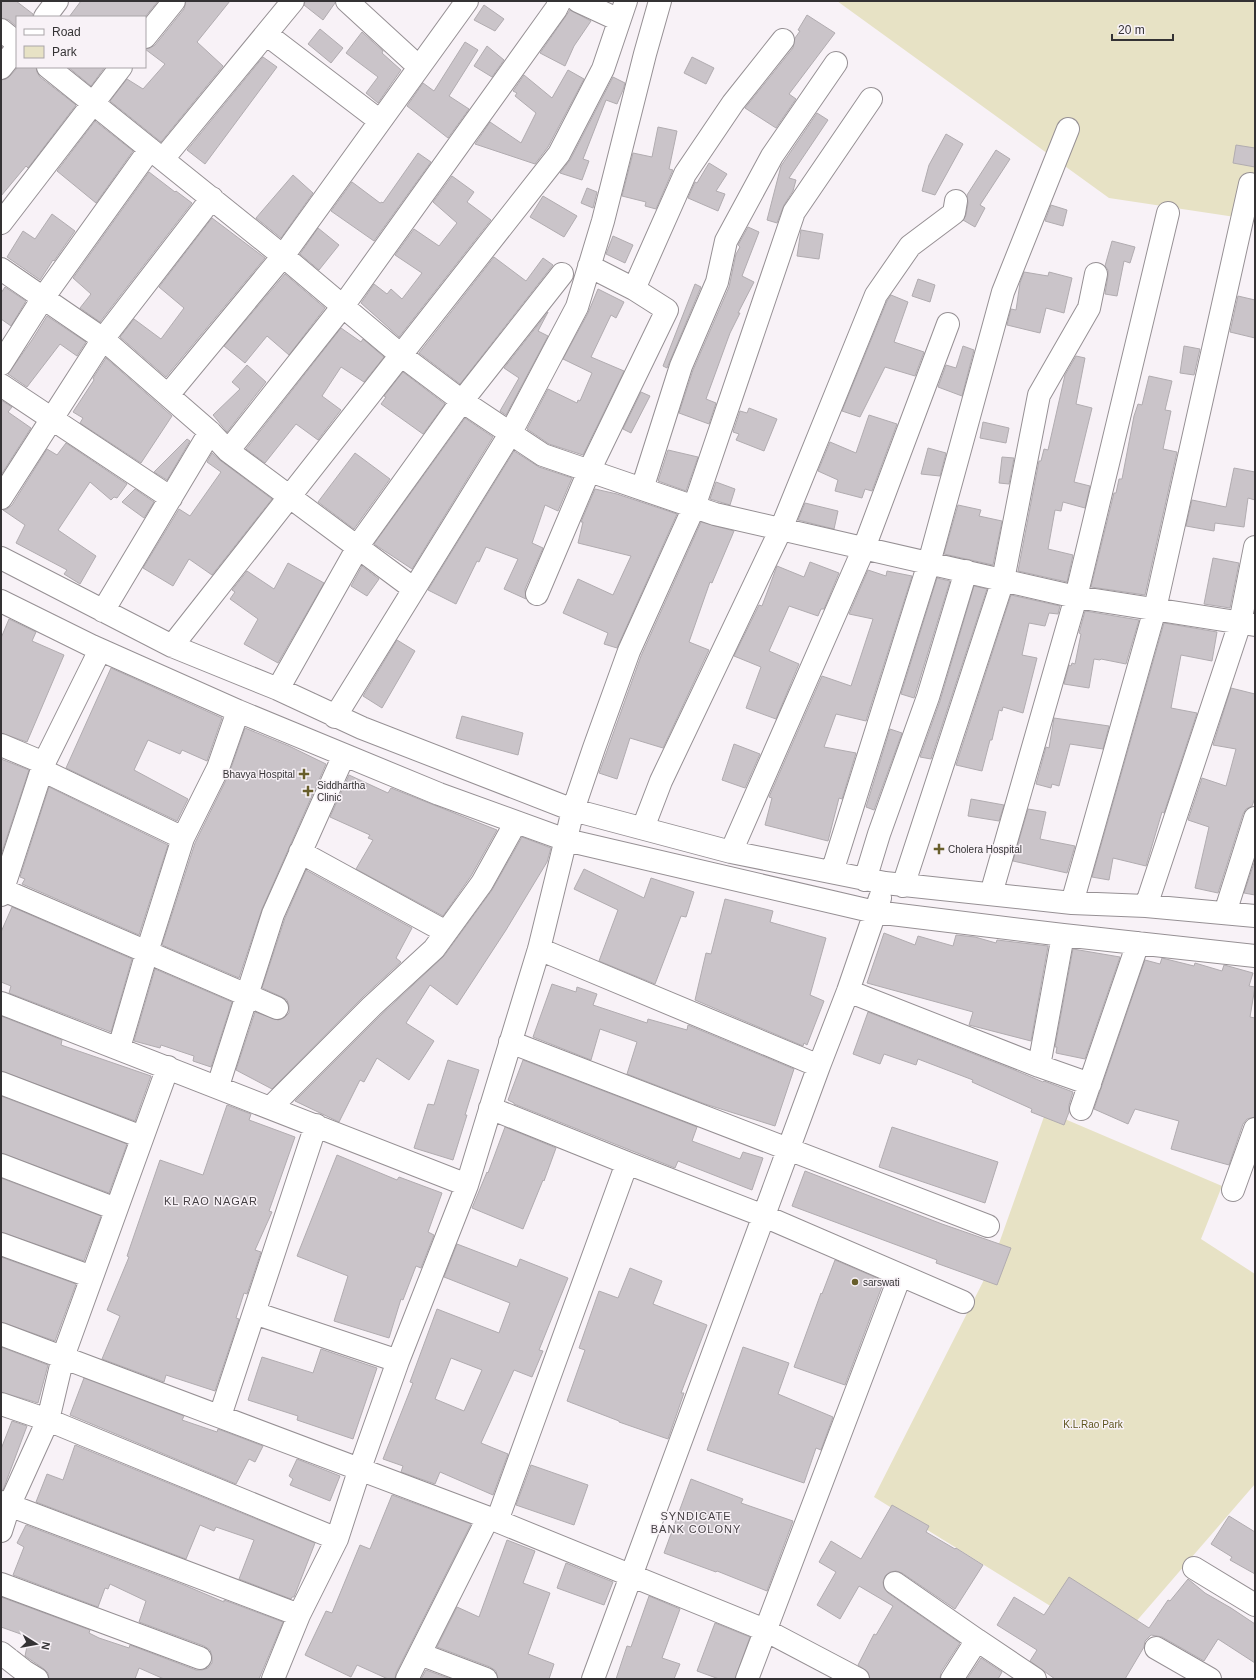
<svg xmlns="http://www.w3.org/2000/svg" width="1256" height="1680" font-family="Arial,sans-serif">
  <rect width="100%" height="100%" fill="#f8f2f7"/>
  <!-- green -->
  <path fill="#e7e2c5" d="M837 1H1255V220L1109 198Z
    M1046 1111 1222 1186 1201 1239 1255 1274V1484L1115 1646 874 1497 991 1266Z"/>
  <!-- building -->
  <path fill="#cac4c9" stroke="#b1acb0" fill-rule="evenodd" d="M1 1H16L33 14V17H17V27L9 20 1 18Z
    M81 1H158L145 17H69Z
    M186 1H230L197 42 223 66 161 142 110 101 127 79 143 89 165 64 145 49 150 48 155 45 184 9Z
    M305 1H335V3L323 20 304 5Z
    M484 5 504 19 495 31 474 20Z
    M570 10 591 21 574 46 565 66 540 53Z
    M807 15 835 33 789 94 796 99 776 128 745 108 793 48 795 38 800 31 798 30Z
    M320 29 343 48 331 63 308 44Z
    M362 32 383 51 382 53 401 70 378 103 366 93 378 77 346 53Z
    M465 42 478 50 449 96 469 109 448 138 407 106 423 83 434 91Z
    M487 46 504 60 492 77 474 66Z
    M263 57 277 67 205 164 187 150Z
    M692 57 714 68 706 84 684 73Z
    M18 67H36L37 72 40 77 76 105 28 168 26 166 1 196V80L6 79 10 76Z
    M68 67H105L91 86Z
    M568 70 584 79 548 147 535 164 475 144 490 122 521 143 536 113 515 96 517 93 513 91 524 75 552 98Z
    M613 77 625 83 623 90 617 104 606 100 583 159 589 161 582 180 560 173 570 160Z
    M817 113 828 120 789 178 796 180 793 191 784 205 777 223 767 220 781 166Z
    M95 121 133 151 96 203 57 171Z
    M658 127 677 131 669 169 673 170 672 172 656 209 645 206 646 202 622 196 633 153 652 157Z
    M946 134 963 144 935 195 922 191 929 165Z
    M1236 145 1255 148V167L1233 163Z
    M996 150 1010 159 980 205 985 208 975 227 963 220 966 215 968 203 967 195Z
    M418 153 431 162 374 241 331 211 352 182 380 203 382 202 383 203Z
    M709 163 727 174 716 191 725 194 718 211 688 198 695 182 697 183Z
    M149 172 175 192 176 191 192 203 100 322 80 308 91 294 73 278Z
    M293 175 313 193 281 238 256 218Z
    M452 176 474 192 467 202 491 220 399 337 361 303 374 284 387 294 391 289 402 299 422 273 395 255 414 229 439 246 457 223 433 202Z
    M587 188 597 192 593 208 581 203Z
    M543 196 577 216 564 237 530 217Z
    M1051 205 1067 210 1063 226 1045 221Z
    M52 214 75 231 54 261 53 260 40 280 7 257 23 231 35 239Z
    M212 218 265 258 166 377 120 337 134 319 161 339 184 308 159 287Z
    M748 227 759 232 742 276 754 282 738 313H740L730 333 706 399 716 403 709 424 679 413 693 370 729 287 736 254 740 247 738 245Z
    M318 228 339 245 319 270 300 254Z
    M801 230 823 234 819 259 797 256Z
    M613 236 633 245 625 263 606 254Z
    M1112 241 1135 247 1130 263 1124 261 1117 296 1105 294 1108 276V270L1105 266Z
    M494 257 526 281 543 258 553 265 460 384 419 353Z
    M1024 272 1048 276 1049 272 1072 278 1064 313 1046 308 1040 333 1007 325 1011 309 1016 310 1020 283Z
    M285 274 325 308 289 355 267 336 245 363 224 346Z
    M918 279 935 285 930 302 912 296Z
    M695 284 701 287 667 368 663 366Z
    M5 287 26 301 11 326 1 319V293Z
    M598 289 624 302 616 318 611 315 591 357 624 371 583 455 549 444 527 429 548 389 577 403 578 400 580 401 592 373 563 359 588 313Z
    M891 295 908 302 894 342 924 352 915 376 885 367 860 417 842 411 887 301Z
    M1238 296 1255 300V338L1230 332Z
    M548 312 538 331 548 336 506 415 500 411 519 378 504 368Z
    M47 316 86 342 77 356 60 344 27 387 8 374 32 340Z
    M341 328 361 342 363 339 384 357 364 382 341 367 322 396 341 410 318 440 296 424 265 463 246 449Z
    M963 346 974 350 962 396 938 387 946 365 956 368Z
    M1184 346 1200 349 1194 375 1180 373Z
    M1076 356 1085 358 1076 404 1092 408 1074 482 1090 486 1085 508 1063 502 1061 511 1055 510 1048 549 1073 555 1067 582 1018 571 1039 461H1041L1044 449 1048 450 1065 375Z
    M106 358 172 416 141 463 80 423 83 418 73 412 94 380 93 378Z
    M247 365 266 382 227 432 213 415 240 389 232 382Z
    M403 372 445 404 423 434 381 404 386 397 384 396Z
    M1149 376 1172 381 1165 410 1171 411 1163 449 1177 452 1145 595 1091 587 1114 493H1116L1119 479H1122L1134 416 1138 404 1142 405Z
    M641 392 650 396 631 433 623 429Z
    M1 400 12 407 8 412 31 428 1 475Z
    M749 408 777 419 764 451 736 440 739 434 733 432 740 411 747 413Z
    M869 415 897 424 872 491 865 489 862 498 835 491 838 480 818 471 830 442 856 453Z
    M465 418 493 437 412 569 374 544Z
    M983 422 1009 428 1006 443 980 438Z
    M187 439 190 441 167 480 154 472Z
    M66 443 127 484 117 498 114 497 111 500 90 482 58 530 96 556 80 584 64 574 67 570 16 543 25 525 3 510 7 509 12 505 47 449 57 455Z
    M928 448 946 453 940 476 921 474Z
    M668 450 698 457 686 491 658 481Z
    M514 451 539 467 572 478 558 511 545 505 532 543 543 548 525 589 526 599 504 589 518 559 486 547 479 562 477 561 456 604 428 590Z
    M212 453 221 461 272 499 212 575 189 559 173 586 143 568 179 509 190 516 221 472 207 462Z
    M355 453 390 479 354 529 318 502Z
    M1002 457 1014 458 1009 484 999 483Z
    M1234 468 1255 472V500L1248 498 1244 527 1215 523 1214 531 1186 526 1192 500 1226 507Z
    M716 482 735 489 730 505 710 499Z
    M135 489 154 502 144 518 122 502Z
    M595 489 617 494 677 514 617 648 604 644 608 633 563 613 578 579 613 595 631 556 578 543 583 522H581Z
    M805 503 838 511 834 529 798 520Z
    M958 505 981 510 979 516 1002 521 993 565 944 554Z
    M701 522 734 531 712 583 710 582 689 642 709 650 663 748 630 738 617 779 599 773 641 656Z
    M1213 558 1239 563 1230 608 1204 604Z
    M810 562 839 573 824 609H821L818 616 789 606 769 651 799 664 776 719 746 708 761 667 734 656 759 605 762 606 777 566 804 577Z
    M288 563 324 583 278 663 244 644 258 619 230 599 235 592 232 590 247 571 274 589Z
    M362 566 379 579 367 596 351 586Z
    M868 570 886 576 887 571 912 576 866 721 836 714 824 747 856 753 842 799 839 798 828 841 765 825 772 798 769 797 822 676 851 686 873 619 849 614Z
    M937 578 950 581 914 698 901 694Z
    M974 586 987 589 931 759 920 757 940 701Z
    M1011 595 1060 606 1058 614 1049 613 1045 626 1029 623 1022 655 1037 658 1023 713 1003 707 1002 711 999 710 992 740H990L982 771 956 765Z
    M1085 611 1139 620 1126 664 1101 659 1100 660 1094 659 1089 688 1064 684 1069 665 1071 666 1072 663 1075 664 1081 634 1079 633Z
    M9 619 36 632 32 641 64 655 27 742 1 733V638Z
    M1164 623 1217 632 1212 661 1181 655 1171 708 1197 713 1164 813 1162 812 1146 866 1113 858 1109 880 1092 877Z
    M397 640 415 651 382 708 363 696Z
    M111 668 222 718 207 761 182 750 180 754 148 740 134 770 188 799 177 821 66 768Z
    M1231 688 1255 694V798L1252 806 1246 809 1243 814 1218 893 1195 888 1209 827 1188 820 1202 778 1226 786 1236 749 1213 745Z
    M462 716 523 733 518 755 456 738Z
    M1054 718 1109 726 1103 749 1070 744 1059 786 1052 784 1051 788 1036 784 1046 747 1049 748Z
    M245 728 289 746 326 764 262 909 239 978 162 945 195 843 229 774Z
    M890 729 902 733 874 810 866 807Z
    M734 744 760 754 745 788 722 780Z
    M1 759 29 770 1 855Z
    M349 775 388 793 391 788 497 830 471 876 443 916 356 869 373 840 368 838 370 835 330 817Z
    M49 787 168 845 139 935 22 884 25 879 20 877Z
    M971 799 1004 805 999 821 968 816Z
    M1028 809 1046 812 1040 839 1075 846 1067 873 1013 861Z
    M522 837 551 848 547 862 506 930 457 1005 430 985 406 1023 434 1041 409 1080 377 1058 364 1082 360 1080 339 1122 295 1101 381 1015 444 956 492 890Z
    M1255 860V895L1244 893Z
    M584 869 644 898 651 878 694 892 686 917 681 916 655 984 599 961 618 910 574 889Z
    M306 870 412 928 396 958 401 962 363 997 272 1089 236 1070 255 1012 278 1020 284 1018 289 1013V1006L287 1000 282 997 262 988 285 918Z
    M725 899 773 911 770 922 826 938 810 995 824 1001 807 1045 804 1043 803 1046 695 1000 706 953 711 954Z
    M12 907 132 959 111 1032 9 993 11 986 1 982V932Z
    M884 933 915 945 918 936 953 946 956 935 975 937 996 943 997 940 1048 946 1031 1041 969 1025 973 1012 867 983Z
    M1073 949 1120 957 1085 1059 1056 1053 1057 1047H1055Z
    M1162 958 1194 966 1195 963 1222 971 1224 965 1228 966 1253 973 1249 986 1255 987 1250 1017 1255 1018V1117L1247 1119 1243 1124 1229 1165 1171 1149 1179 1121 1135 1109 1128 1124 1094 1109 1145 960 1160 964Z
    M155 969 232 1002 211 1067 193 1061 194 1056 161 1045 160 1048 134 1041Z
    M552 984 576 992 577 987 597 994 593 1005 647 1023 648 1019 687 1030 688 1025 794 1069 775 1126 705 1104 627 1074 637 1042 600 1029 591 1060 533 1037Z
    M868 1012 1017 1071 1043 1082 1044 1081 1073 1092 1069 1105V1112L1064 1125 1031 1112 1032 1109 972 1082 973 1080 918 1059 916 1065 884 1054 880 1064 853 1054Z
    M1 1016 62 1040 61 1045 151 1076 135 1121 1 1071Z
    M448 1060 479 1070 465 1115H467L453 1160 414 1148 428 1104 434 1105Z
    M523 1060 697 1127 692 1141 740 1159 743 1152 763 1158 752 1190 678 1161 675 1168 514 1104V1103L508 1100Z
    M1 1096 127 1144 109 1193 1 1153Z
    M227 1105 251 1114 249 1120 295 1137 269 1211 272 1212 255 1250 261 1252 247 1294 244 1293 236 1318 239 1319 215 1391 166 1375 164 1382 102 1359 120 1316 107 1310 129 1257 127 1256 160 1160 203 1175Z
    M505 1127 556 1148 544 1181 543 1180 523 1229 472 1208 487 1172 488 1173Z
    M892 1127 998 1162 985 1203 879 1167Z
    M337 1155 397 1180 399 1177 442 1193 428 1232 434 1235 421 1268 416 1266 403 1300 401 1299 389 1338 334 1321 348 1276 297 1256Z
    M805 1171 942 1224 1011 1248 997 1285 936 1263 937 1260 792 1206Z
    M1 1178 101 1216 84 1261 1 1232Z
    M457 1244 517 1267 520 1259 568 1278 539 1350 543 1351 532 1377 514 1370 481 1443 508 1454 493 1495 440 1472 435 1484 401 1472 403 1466 383 1459 413 1383 410 1382 437 1309 499 1333 510 1303 444 1277ZM451 1358 482 1370 464 1411 435 1399Z
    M1 1257 76 1284 55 1341 1 1322Z
    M835 1260 884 1281 845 1385 794 1367 821 1293 822 1294Z
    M630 1268 662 1281 653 1304 707 1325 681 1393H684L668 1439 619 1422V1421L567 1401 585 1350 579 1348 599 1291 618 1298Z
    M1 1347 48 1365 38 1403 1 1392Z
    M743 1347 789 1363 778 1394 833 1417 821 1450 816 1448 804 1483 707 1450Z
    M321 1349 377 1368 353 1439 297 1420 298 1416 248 1400 262 1357 313 1373Z
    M84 1378 184 1416 182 1420 217 1432 218 1429 263 1446 255 1462 249 1459 236 1484 70 1415Z
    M12 1421 27 1426 3 1490H1V1449Z
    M75 1445 315 1543 294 1597H292L291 1599 239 1579 254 1540 216 1527 214 1531 200 1525 186 1559 36 1502 47 1474 63 1480Z
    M297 1459 340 1476 330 1501 290 1485 293 1479 289 1476Z
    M531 1465 588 1485 574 1525 516 1505Z
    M691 1479 743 1499 741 1503 793 1521 767 1591 717 1571 716 1572 664 1553Z
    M392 1495 471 1524 396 1673 395 1679H388L357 1665 351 1677 305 1655 326 1611 332 1613 360 1545 370 1549Z
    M892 1505 929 1526 926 1532 955 1549 956 1548 983 1565 955 1609 902 1573 896 1571 890 1572 885 1576 883 1582 884 1588 888 1593 960 1643 941 1672 940 1679H870L868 1672 858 1665 874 1634 876 1635 893 1606 859 1586 840 1619 817 1605 836 1572 819 1562 831 1541 861 1559Z
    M1229 1516 1255 1532V1574L1230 1560 1232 1557 1211 1544Z
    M26 1525 184 1585 224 1602V1600L283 1622 259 1679H164L139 1668 135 1679H49L48 1673 44 1669 25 1656 29 1637 1 1627V1597L90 1630 89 1633 99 1638 129 1648 130 1645 196 1670H202L208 1668 212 1663V1656L210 1650 204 1646 139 1622 146 1601 110 1584 108 1589 105 1588 98 1607 13 1575 24 1547 17 1543Z
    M507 1540 535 1551 523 1583 550 1593 528 1654 554 1664 549 1679H498L496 1671 490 1667 437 1647 457 1607 479 1617Z
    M566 1563 613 1582 604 1605 557 1588Z
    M1069 1577 1149 1628 1168 1600 1170 1601 1188 1579 1205 1593 1231 1608 1255 1624V1663L1218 1639 1204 1661 1162 1637 1151 1635 1145 1641 1144 1647 1125 1679H1055L1030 1661 1037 1650 997 1625 1014 1597 1044 1615Z
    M649 1596 680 1609 662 1658 680 1664 674 1679H616L627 1646 631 1647Z
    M715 1623 750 1637 735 1679H719L697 1671Z
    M981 1658 1002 1672 998 1679H967Z
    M426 1670 451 1679H421Z"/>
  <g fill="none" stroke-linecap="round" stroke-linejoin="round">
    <!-- minor casing -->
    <g stroke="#969094" stroke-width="24">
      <path id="minor" d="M347 1 419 67
        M578 1 619 20
        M45 17 57 1
        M1 30 17 43
        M266 34 380 121
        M145 37 174 1
        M48 67 283 256 402 356 462 401 543 455 715 514 1076 597 1255 625
        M1 68 17 48
        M163 159 293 1
        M1 223 121 67
        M1 269 103 339 210 432 228 451 414 589
        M634 289 685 174 733 103 783 40
        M1 364 43 298 150 149
        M1 385 171 498
        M168 395 283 256 467 1
        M228 451 343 306 556 9 560 1
        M642 489 681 366 717 282 726 241 772 156 836 63
        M1 498 103 339 212 198
        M1 558 172 646 278 689 362 728 573 810 731 852 885 883 1072 903 1146 906 1255 916
        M537 594 589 471 667 310 634 289 589 266
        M1 601 92 646 238 711 439 794 566 840 875 912 1063 935 1255 956
        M103 611 210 432
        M172 646 559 154 603 69 626 1
        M278 689 362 540 462 401 562 274
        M335 717 510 434 577 307 603 221 645 54 660 1
        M1 745 44 763
        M42 770 183 838
        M643 828 661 781 781 529 876 295 910 246 954 213 956 201
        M300 852 446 932
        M731 852 864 548 948 324
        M832 872 929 563 1003 292 1068 129
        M865 880 879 834 928 697 966 571
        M903 886 1003 580 1039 395 1089 308 1096 274
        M1 889 277 1008
        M991 894 1076 597 1168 213
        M1 895 44 763 100 650
        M1072 903 1155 609 1250 184
        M1146 906 1240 623 1255 547
        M1225 913 1255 818
        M539 949 819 1066 593 1679
        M848 991 1039 1066 1090 1084
        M1 1003 467 1185 539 949 573 810 594 748 629 651 694 507 794 212 871 99
        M510 1042 988 1226
        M119 1048 147 952 183 838 218 768 238 711
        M819 1066 848 991 880 898
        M1039 1066 1063 935
        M1 1083 142 1137
        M218 1086 273 914 344 755
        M271 1107 372 1006 434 949 482 883 516 822
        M490 1108 627 1163
        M1081 1109 1138 943
        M1 1165 116 1209
        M1233 1190 1255 1129
        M1 1244 92 1277
        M254 1313 398 1361
        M1 1334 497 1521 765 1630 858 1679
        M1 1404 48 1420 337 1539
        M220 1416 316 1125
        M1 1502 299 1615
        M497 1521 627 1163 764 1216 963 1302
        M1 1531 9 1506 48 1420 63 1357 168 1067
        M1194 1568 1255 1605
        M895 1583 977 1640
        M1 1584 200 1658
        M1156 1648 1210 1679
        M1 1653 24 1671 37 1679
        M420 1654 486 1679
        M273 1679 299 1615 337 1539 360 1468 398 1361 467 1185
        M407 1679 488 1518
        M747 1679 900 1276
        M952 1679 977 1640 1035 1679"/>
    </g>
    <!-- minor -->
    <use href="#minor" stroke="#fff" stroke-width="22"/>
  </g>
  <!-- markers -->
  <g fill="#685e2b" stroke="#f8f2f7" stroke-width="1.5">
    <path d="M302 768h4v4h4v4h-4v4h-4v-4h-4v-4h4z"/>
    <path d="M306 785h4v4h4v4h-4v4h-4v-4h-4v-4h4z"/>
    <path d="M937 843h4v4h4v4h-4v4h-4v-4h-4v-4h4z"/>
    <circle cx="855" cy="1282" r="4"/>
  </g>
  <g text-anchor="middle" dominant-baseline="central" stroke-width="3" stroke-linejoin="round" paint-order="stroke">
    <!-- poi labels -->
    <g font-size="10" fill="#343234" stroke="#f8f2f7" text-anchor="start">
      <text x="295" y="774" text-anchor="end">Bhavya Hospital</text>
      <text x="317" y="785">Siddhartha<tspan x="317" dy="12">Clinic</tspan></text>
      <text x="948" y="849">Cholera Hospital</text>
      <text x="863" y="1282">sarswati</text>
    </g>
    <!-- park labels -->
    <g font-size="10" fill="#5f551d" stroke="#f8f2f7">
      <text x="1093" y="1424">K.L.Rao Park</text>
    </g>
    <!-- neighbourhood labels -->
    <g font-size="11" letter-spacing="1" fill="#443f43" stroke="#f8f2f7">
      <text x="211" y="1201">KL RAO NAGAR</text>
      <text x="696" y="1516">SYNDICATE<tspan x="696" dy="13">BANK COLONY</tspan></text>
    </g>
  </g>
  <!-- border -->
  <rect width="1256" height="1680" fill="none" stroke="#343234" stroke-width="4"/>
  <!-- legend -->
  <rect x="16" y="16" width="130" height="52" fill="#f8f2f7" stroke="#aaa5a9"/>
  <rect x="24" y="29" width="20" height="6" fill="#ffffff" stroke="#aaa5a9"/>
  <text x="52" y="36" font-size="12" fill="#343234">Road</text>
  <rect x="24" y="46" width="20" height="12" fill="#e7e2c5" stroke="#aaa5a9"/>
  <text x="52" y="56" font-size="12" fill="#343234">Park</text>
  <!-- north arrow -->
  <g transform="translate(36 1644) rotate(101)" stroke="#f8f2f7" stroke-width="3" paint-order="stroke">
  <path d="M0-3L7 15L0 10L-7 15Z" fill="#343234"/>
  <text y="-6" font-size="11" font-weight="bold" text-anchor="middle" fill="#343234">N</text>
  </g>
  <!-- scale -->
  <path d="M1112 34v6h61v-6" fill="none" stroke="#343234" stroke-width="2"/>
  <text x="1118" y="34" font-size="12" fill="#343234" stroke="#f8f2f7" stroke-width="3" paint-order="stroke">20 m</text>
</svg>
